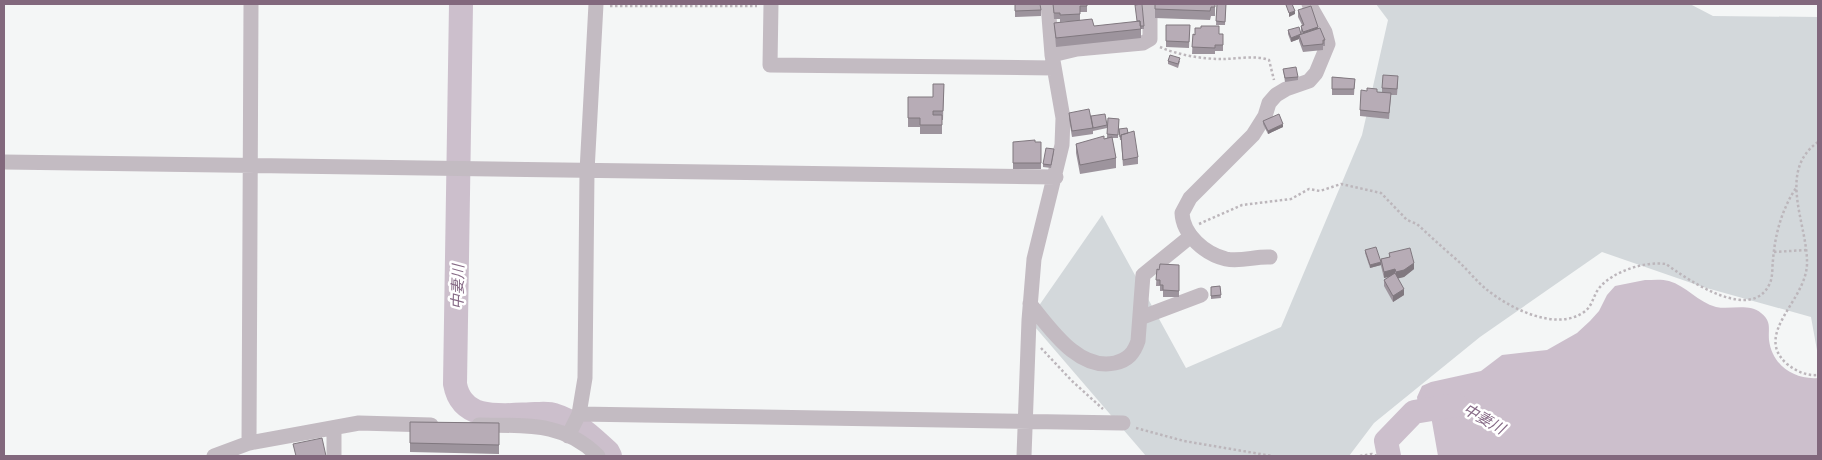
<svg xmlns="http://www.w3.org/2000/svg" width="1822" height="460" font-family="Jost,'Noto Sans JP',sans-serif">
  <rect width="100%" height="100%" fill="#f4f6f6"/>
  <!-- green -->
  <path fill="#d3d8db" d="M1376 4H1690L1713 16 1818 17V356L1811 317 1703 287 1602 252 1480 337 1374 423 1349 456H1146L1029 320 1102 215 1186 368 1281 327 1362 135 1388 20Z"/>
  <!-- water -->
  <path fill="#ccbfcc" d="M1645 280C1653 280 1662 279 1669 281 1686 286 1698 302 1716 307 1730 310 1749 303 1761 313 1772 322 1768 328 1769 340 1772 365 1794 380 1818 378V456H1438L1431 416 1418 405 1417 397 1422 386 1431 382 1481 371 1502 355 1547 350 1577 333 1590 321 1599 311 1607 295 1615 286Z"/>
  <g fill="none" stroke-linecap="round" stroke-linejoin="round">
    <!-- river -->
    <path stroke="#ccbfcc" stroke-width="24" d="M461 4 455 384C462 423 504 415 535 414 541 414 549 413 554 415 575 421 592 437 608 452L610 456
      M1389 456 1386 441 1414 412 1456 405"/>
    <!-- path -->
    <path stroke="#bcb6bb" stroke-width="2.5" stroke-dasharray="2.5 2.5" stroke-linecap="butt" d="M610 6H757
      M1160 47C1178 55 1202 59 1222 59 1237 59 1255 55 1269 60L1274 80
      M1818 142C1777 171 1807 223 1807 262 1808 300 1752 333 1787 364 1796 371 1806 376 1818 375
      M1199 224 1242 205 1291 199 1309 189 1320 191 1341 184 1381 193 1407 220 1417 224C1430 236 1443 248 1457 260 1467 269 1476 281 1486 289 1509 308 1556 332 1584 312 1593 306 1593 295 1600 287 1614 271 1645 261 1666 264 1688 280 1752 324 1770 283 1773 276 1772 267 1773 260 1775 234 1782 209 1796 188
      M1774 252 1806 250
      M1041 348 1072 381 1103 409
      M1136 428 1184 441 1272 456
      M1360 456 1372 454 1377 456"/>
    <!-- minor -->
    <path stroke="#c3bbc2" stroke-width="15" d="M771 4 770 65 1054 68
      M1052 55 1077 49 1143 43 1150 39V4
      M4 162 1056 177
      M1270 257C1256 256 1241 262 1226 259 1205 254 1183 235 1182 213L1190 198 1253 135 1265 116 1269 103 1276 95 1286 89 1309 81 1316 73 1328 44 1325 32 1309 4
      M1030 304C1050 328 1078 371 1115 363 1128 360 1134 353 1138 341L1143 275 1191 236
      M1140 318 1201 295
      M579 414 1123 423
      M479 425C524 426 563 421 598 456
      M334 428V456
      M568 436 579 414 585 378 587 171 596 4
      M249 443 251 4
      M214 456 249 443 359 423 431 425
      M1024 456 1029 320 1034 259 1062 145 1063 118 1052 55 1048 4"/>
  </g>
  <!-- wall -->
  <path fill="#9d949d" d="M1015 4 1041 10V16L1015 17Z
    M1053 4H1087V12H1080V20L1094 26H1144V29H1141V38L1056 47 1054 23 1073 21 1060 22V19H1054Z
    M1155 4H1215V16H1211L1210 20 1155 18Z
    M1217 4H1226L1225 25H1216Z
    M1298 10 1318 28 1325 40V46H1323V50L1303 52 1299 41V39L1291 42 1288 34V30L1301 32V26L1302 25 1298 17Z
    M1166 25H1190L1189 48 1166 47Z
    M1193 34H1223V51H1215V54H1192Z
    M1168 61H1180L1178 68 1168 64Z
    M1283 69 1298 77V80L1285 82Z
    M1332 77 1355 79 1354 95H1332Z
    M1398 82 1397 95H1391L1389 119 1360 116V110L1377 92H1382V88Z
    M944 84 943 120H942V134H920V127H908V97H933Z
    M1069 113 1093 128V134L1072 137 1069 119Z
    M1108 118 1119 119 1118 138H1112L1116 158V168L1080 174 1076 153V144L1110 138H1107Z
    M1091 119 1107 125V128L1093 131Z
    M1263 121 1283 127 1268 134 1263 124Z
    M1119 129 1128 133 1138 157V164L1123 166 1121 140H1120Z
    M1013 142H1041V169H1013Z
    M1054 152 1051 168 1043 167V164Z
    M1365 250 1381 265 1370 268 1365 253Z
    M1389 253 1414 269 1404 277 1398 278 1404 295 1393 302 1384 286V280L1388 277 1384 278 1381 266V259L1389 257Z
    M1179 265V297H1163V291H1160V286H1156L1157 269 1159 270Z
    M1220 286 1221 298 1211 299V287Z
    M410 422 499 423V454L410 452Z"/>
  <!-- shaded-wall -->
  <path fill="#80787f" d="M1295 11V14L1289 17V13Z
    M1318 27V33L1303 39V32Z
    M1299 35V39L1291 42V38Z
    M1283 124V127L1268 134V131Z
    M1381 262V265L1370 268V265Z
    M1414 263V269L1404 277 1396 279V272Z
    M1395 269V275L1384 278V272Z
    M1404 289V295L1393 302V296Z"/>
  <!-- building -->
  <path fill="#b7acb6" stroke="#80787f" d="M1015 4H1040L1041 10 1015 11Z
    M1053 4H1087V6H1080V14L1060 15V13H1054Z
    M1142 4 1144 26H1140V21H1137L1135 5Z
    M1155 4H1215V7H1211L1210 11 1155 9Z
    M1217 4H1226L1225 22 1216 21Z
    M1288 4H1292L1295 11 1289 13 1286 5Z
    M1311 6 1318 27 1303 32 1301 26 1304 25 1298 10Z
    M1092 19 1094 26 1140 21 1141 29 1056 38 1054 23Z
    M1166 25H1190L1189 42 1166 41Z
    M1201 26H1219V34H1223V45H1215V48L1192 47 1193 34 1195 35V28H1201Z
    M1299 27 1301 34 1291 38 1288 30Z
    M1320 28 1325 40H1323V44L1303 46 1299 35Z
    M1170 55 1180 58 1178 64 1168 61Z
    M1296 67 1298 77 1285 78 1283 69Z
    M1383 75 1398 76 1397 89 1382 88Z
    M1332 77 1355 79 1354 89H1332Z
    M933 84H944L943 111H933V115H942V125H920V118H908V97H933Z
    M1367 88 1377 89V92L1391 93 1389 113 1360 110 1361 90 1367 91Z
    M1089 109 1093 128 1072 131 1069 113Z
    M1105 114 1107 125 1093 128 1091 116Z
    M1279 114 1283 124 1268 131 1263 121Z
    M1108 118 1119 119 1118 135 1107 134Z
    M1127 128 1128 133 1121 135V137H1120L1119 129Z
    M1134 131 1138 157 1123 160 1121 135Z
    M1104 136V139L1112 137 1116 158 1080 165 1076 144Z
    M1035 140V142H1041V163H1013V142Z
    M1046 148 1054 149 1051 165 1043 164Z
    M1376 247 1381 262 1370 265 1365 250Z
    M1410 248 1414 263 1404 270 1396 272 1395 269 1384 272 1381 259 1390 257 1389 253Z
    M1160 264 1179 265V291L1163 290V285H1160V280H1156L1157 269 1159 270Z
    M1395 273 1404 289 1393 296 1384 280Z
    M1220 286 1221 295 1211 296V287Z
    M410 422 499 423V445L410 443Z
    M322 438 326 456H296L293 444Z"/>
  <g text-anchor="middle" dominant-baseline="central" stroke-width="5" stroke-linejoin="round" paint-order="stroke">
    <!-- water labels -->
    <g font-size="15" font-style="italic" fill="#856985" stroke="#fff">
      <text transform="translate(458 287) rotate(-89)">中妻川</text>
      <text transform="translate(1484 419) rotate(30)">中妻川</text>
    </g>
  </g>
  <!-- border -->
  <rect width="1822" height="460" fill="none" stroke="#82687d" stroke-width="10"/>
</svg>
